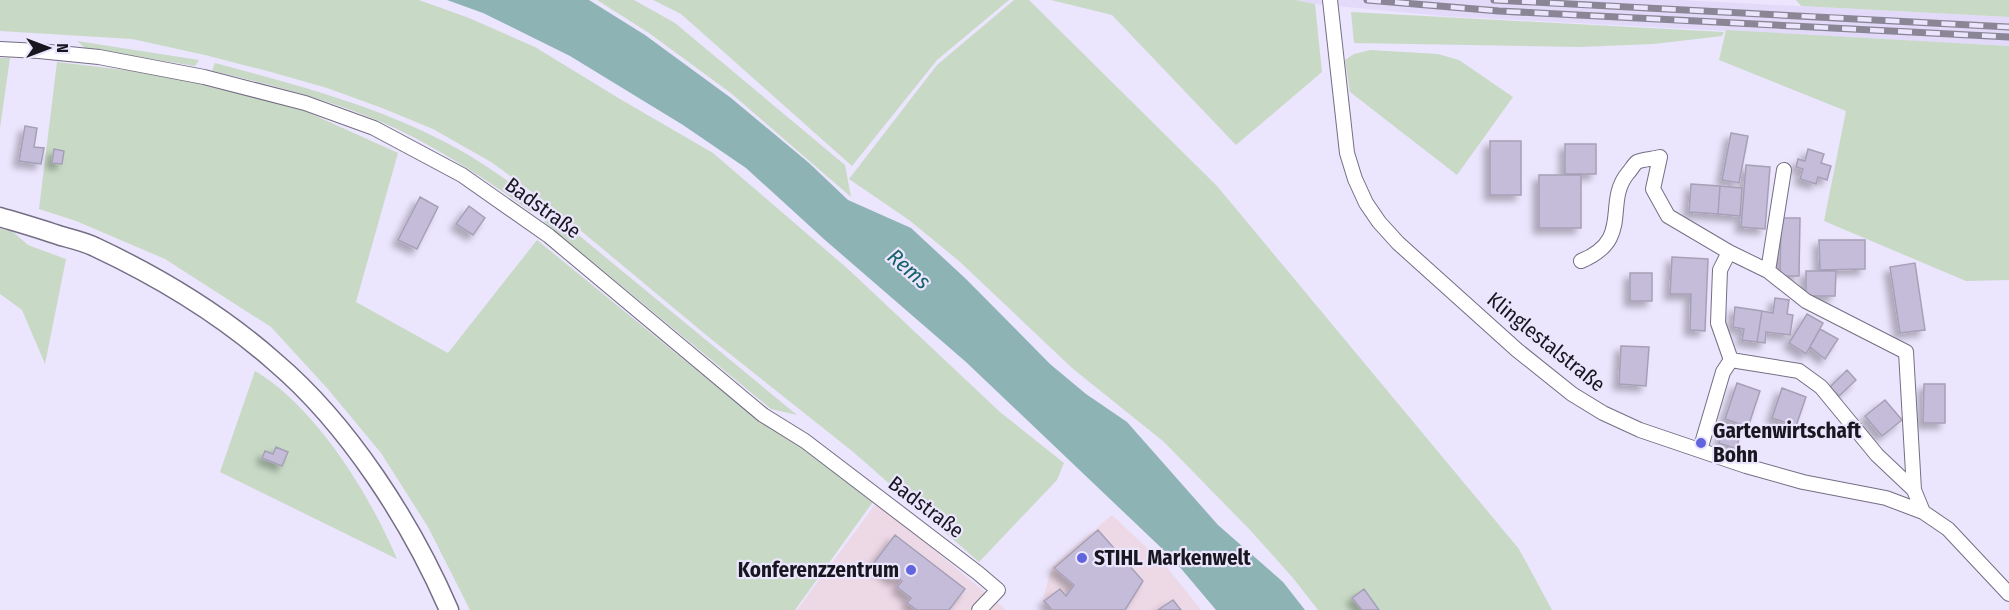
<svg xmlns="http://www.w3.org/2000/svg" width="2009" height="610" font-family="'Fira Sans Condensed',sans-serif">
  <defs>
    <filter id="shadow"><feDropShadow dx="-5.5" dy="5.5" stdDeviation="3" flood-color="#0004"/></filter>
  </defs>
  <rect width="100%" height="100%" fill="#ebe5fd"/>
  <!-- industrial -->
  <path fill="#edd8e6" d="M877 502 1006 610H797Z
    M1112 515 1166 566 1201 610H1049L1042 602 1052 566Z"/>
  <!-- built -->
  <path fill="#e3dafa" d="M1296 0H1681L2009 17V46L1443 16 1315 4Z"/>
  <!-- green -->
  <path fill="#c8dac6" d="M0 0H419L469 18 535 47 620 99 713 153 848 269 1000 412 1064 463 1057 480 979 562 852 451 711 339 550 205 491 162 433 129 382 108 327 88 271 72 205 55 132 39 0 31Z
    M597 0H634L675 23 845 165 851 197 732 94 649 33Z
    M653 0H1009L937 60 852 166 681 14Z
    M1014 0H1029L1217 186 1519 549 1552 610H1318L1293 578 1250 530 1164 442 1072 368 959 261 909 220 849 179 937 65Z
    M1051 0H1296L1315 4 1322 72 1236 145 1112 15Z
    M1796 0H2009V17L1801 6Z
    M1351 12 1724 32 1722 36 1654 44 1579 47 1354 43Z
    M1726 30 2009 46V280L1966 281 1824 221 1846 111 1719 60Z
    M77 41 199 60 195 66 85 48Z
    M1370 50 1438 54 1459 60 1513 97 1457 175 1350 92 1345 60 1354 54Z
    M0 58H10L0 128Z
    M57 62 175 76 294 106 398 153 356 302 448 353 537 240 760 422 805 439 875 499 795 610H470L428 527 381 453 327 388 271 327 165 259 76 221 39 209Z
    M215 63C297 85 383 107 458 149 486 165 513 184 538 203L531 212C489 181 446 153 399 130 342 103 273 85 212 71Z
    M553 214 797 415 771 409 544 222Z
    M0 228 12 231 28 245 66 259 45 364 22 310 0 294Z
    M255 371C316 407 370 495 397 559L220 472Z"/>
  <!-- water -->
  <path fill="#8db3b5" d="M447 0H589L645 35 731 98 809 163 848 200 911 228 966 279 1050 364 1086 394 1127 422 1218 525 1283 582 1305 610H1216L1173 559 966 362 825 240 746 168 683 125 570 56 483 13Z"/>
  <!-- building -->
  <path fill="#c4bcd9" stroke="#a6a0b7" stroke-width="1.5" filter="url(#shadow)" d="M25 126 37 128 34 147 44 148 41 164 19 161Z
    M1731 133 1748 136 1739 183 1722 180Z
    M1490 141H1521V195H1490Z
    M1565 144H1596V174H1565Z
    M54 149 64 151 62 164 52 163Z
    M1808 149 1824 154 1821 163 1831 166 1827 180 1818 177 1816 184 1800 179 1803 169 1796 167 1798 159 1805 161Z
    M1746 165 1770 167 1765 229 1741 227Z
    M1539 175H1581V228H1539Z
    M1691 184 1720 186 1718 214 1689 212Z
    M1720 186 1742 188 1740 216 1718 214Z
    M420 197 438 207 417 249 398 240Z
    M469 206 485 218 473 235 456 224Z
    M1781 218H1800L1799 276H1780Z
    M1819 240H1865V269L1820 270Z
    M1672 257 1708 259 1705 331 1690 330 1691 294H1670Z
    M1915 263 1925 330 1900 333 1890 267Z
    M1806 271H1836L1835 296H1806Z
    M1630 273H1652V301H1630Z
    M1775 298 1789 300 1787 314 1793 315 1790 335 1766 332 1765 343 1757 342 1762 311 1773 313Z
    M1735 307 1762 311 1757 342 1742 340 1744 329 1733 327Z
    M1807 314 1823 323 1806 354 1789 343Z
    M1820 329 1838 339 1825 359 1810 347Z
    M1621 346 1649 347 1646 386 1619 384Z
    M1847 370 1856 380 1839 396 1830 387Z
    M1737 383 1760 391 1748 427 1725 419Z
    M1924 384H1945V423H1923Z
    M1782 388 1806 397 1796 426 1772 418Z
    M1885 400 1902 420 1882 436 1865 416Z
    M1725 426 1741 432 1736 449 1719 443Z
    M276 447 288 452 282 466 262 458 265 451 273 454Z
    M1098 530 1143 581 1125 610H1052L1044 601 1060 589 1066 596 1074 585 1054 568Z
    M895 535 965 589 949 610H917L907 603 911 598 897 587 902 581 897 577 894 580 873 564Z
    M1364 589 1379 610H1362L1352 598Z
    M1173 600 1181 610H1158Z"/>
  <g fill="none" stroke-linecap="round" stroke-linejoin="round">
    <!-- minor casing -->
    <g stroke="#756e84" stroke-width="16">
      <path id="minor" d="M1330 0 1347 153 1355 179 1366 203 1379 222 1398 243 1517 350 1572 394 1603 413 1640 430 1746 466 1803 482 1886 498 1923 512 1948 529 2009 594
        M0 49 39 51 99 57 204 77 305 103 374 128 462 175 549 236 763 415 805 441 978 573 998 590 979 610
        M1729 252 1720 270 1718 323 1731 360 1799 371 1821 387 1877 455 1914 490
        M1581 261C1634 239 1603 203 1628 173 1631 170 1634 164 1637 162 1643 159 1654 159 1660 157L1653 189 1668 216 1729 252 1768 271 1806 301 1906 352 1914 490 1923 512
        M1768 271 1784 170
        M1700 450 1723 372 1731 360"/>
    </g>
    <!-- tertiary casing -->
    <g stroke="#756e84" stroke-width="21">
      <path id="tertiary" d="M0 217C20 223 41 229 61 236 72 239 85 242 95 247 159 277 222 315 275 362 348 424 411 522 449 610"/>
    </g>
    <!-- minor -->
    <use href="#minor" stroke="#fff" stroke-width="14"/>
    <!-- tertiary -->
    <use href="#tertiary" stroke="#fff" stroke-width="18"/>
    <!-- rail casing -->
    <g stroke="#8a8696" stroke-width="7">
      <path id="rail" d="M1367 0 1499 11 2009 37
        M1494 0 2009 27"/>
    </g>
    <!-- rail -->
    <use href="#rail" stroke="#ebe5fd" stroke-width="4.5" stroke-dasharray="14" stroke-linecap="butt"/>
  </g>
  <!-- markers -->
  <g fill="#6264dd" stroke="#ebe5fd" stroke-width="2">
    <circle cx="1701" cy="443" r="6"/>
    <circle cx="1082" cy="558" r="6"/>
    <circle cx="911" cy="570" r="6"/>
  </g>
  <g text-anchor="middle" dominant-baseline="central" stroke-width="4.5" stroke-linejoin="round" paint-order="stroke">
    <!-- street labels -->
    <g font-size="21" fill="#18161e" stroke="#ebe5fd">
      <text transform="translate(543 208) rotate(36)">Badstraße</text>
      <text transform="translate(1546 342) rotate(39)">Klinglestalstraße</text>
      <text transform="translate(926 507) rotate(37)">Badstraße</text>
    </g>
    <!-- poi labels -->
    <g font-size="21" font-weight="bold" fill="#18161e" stroke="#ebe5fd" text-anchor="start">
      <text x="1713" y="431">Gartenwirtschaft<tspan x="1713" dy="24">Bohn</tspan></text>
      <text x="1094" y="558">STIHL Markenwelt</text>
      <text x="899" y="570" text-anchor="end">Konferenzzentrum</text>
    </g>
    <!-- water labels -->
    <g font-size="22" font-style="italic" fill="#156368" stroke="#ebe5fd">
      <text transform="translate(909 269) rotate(41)">Rems</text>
    </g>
  </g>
  <!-- north arrow -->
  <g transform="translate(48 48) rotate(90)" stroke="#ebe5fd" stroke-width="4.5" paint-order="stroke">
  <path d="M0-4.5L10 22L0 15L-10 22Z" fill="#18161e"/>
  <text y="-9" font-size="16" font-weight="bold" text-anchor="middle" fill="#18161e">N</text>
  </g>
</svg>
